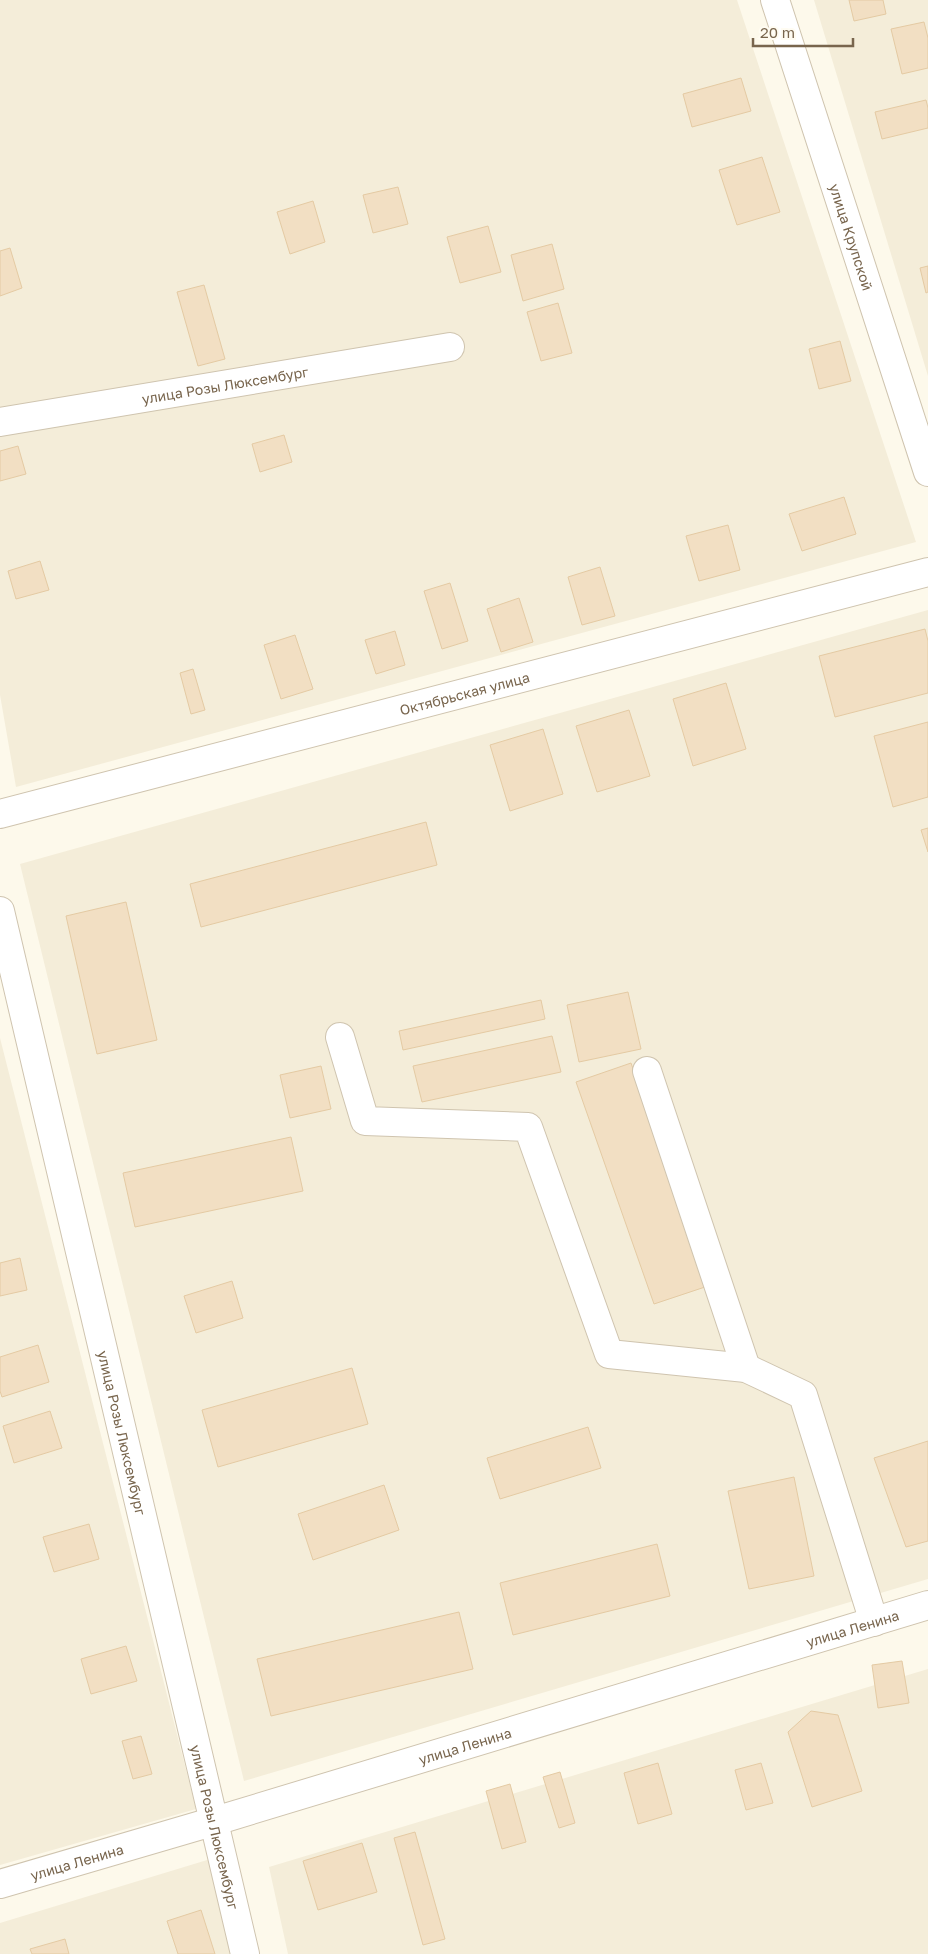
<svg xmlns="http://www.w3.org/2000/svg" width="928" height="1954" font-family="'Golos Text',sans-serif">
  <rect width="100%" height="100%" fill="#fdf9eb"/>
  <!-- residential -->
  <path fill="#f4edd9" d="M0 0H737L916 542 16 787 0 695Z
    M814 0H928V376Z
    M928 610V1579L244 1781 20 864Z
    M0 1038 196 1809 0 1865Z
    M928 1669V1954H288L269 1867Z
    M217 1857 237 1954H0V1923Z"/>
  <!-- building -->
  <path fill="#f2dfc3" stroke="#e4caa3" d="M849 0H883L886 14 854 21Z
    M924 22 928 38V68L902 74 891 29Z
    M741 78 751 111 692 127 683 94Z
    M926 100 928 108V128L882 139 875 112Z
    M762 157 780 212 737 225 719 170Z
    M398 187 408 224 373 233 363 195Z
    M313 201 325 242 290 254 277 212Z
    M488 226 501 272 460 283 447 237Z
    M552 244 564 289 523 301 511 255Z
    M10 248 22 288 0 296V251Z
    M928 266V292L926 293 920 268Z
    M204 285 225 359 198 366 177 292Z
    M558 303 572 353 541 361 527 312Z
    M840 341 851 381 819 389 809 349Z
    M284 435 292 462 260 472 252 444Z
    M18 446 26 474 0 481V451Z
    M844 497 856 534 802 551 789 514Z
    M728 525 740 570 699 581 686 536Z
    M40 561 49 590 16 599 8 571Z
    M600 567 615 616 582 625 568 577Z
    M450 583 468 641 442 649 424 591Z
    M519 598 533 642 501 652 487 609Z
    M925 629 928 641V693L835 717 819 656Z
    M395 631 405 665 376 674 365 640Z
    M295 635 313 689 281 699 264 645Z
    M193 669 205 710 191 714 180 673Z
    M726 683 746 749 693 766 673 699Z
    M629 710 650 776 597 792 576 726Z
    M928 722V797L893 807 874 736Z
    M543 729 563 794 510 811 490 745Z
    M426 822 437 865 201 927 190 884Z
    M928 828V852L921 830Z
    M126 902 157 1040 97 1054 66 916Z
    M628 992 641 1049 579 1062 567 1005Z
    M541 1000 545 1019 403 1050 399 1031Z
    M552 1036 561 1072 422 1102 413 1066Z
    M631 1063 708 1286 654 1304 576 1082Z
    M321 1066 331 1109 290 1118 280 1075Z
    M291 1137 303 1191 135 1227 123 1173Z
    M20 1258 27 1290 0 1296V1263Z
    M232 1281 243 1318 196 1333 184 1296Z
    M38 1345 49 1382 2 1397 0 1391V1357Z
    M352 1368 368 1424 218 1467 202 1410Z
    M50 1411 62 1448 14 1463 3 1426Z
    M588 1427 601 1468 500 1499 487 1458Z
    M928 1441V1541L906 1547 874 1458Z
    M794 1477 814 1576 749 1589 728 1491Z
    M384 1485 399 1530 313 1560 298 1514Z
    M89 1524 99 1559 54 1572 43 1537Z
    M657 1544 670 1596 513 1635 500 1583Z
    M459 1612 473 1669 271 1716 257 1659Z
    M126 1646 137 1681 91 1694 81 1659Z
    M902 1661 909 1703 878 1708 872 1665Z
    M811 1711 838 1715 862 1791 812 1807 788 1732Z
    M141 1736 152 1774 133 1779 122 1741Z
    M658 1763 672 1814 638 1824 624 1773Z
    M761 1763 773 1803 746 1810 735 1770Z
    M560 1772 575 1823 559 1828 543 1777Z
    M510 1784 526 1842 502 1849 486 1791Z
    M415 1832 445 1939 423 1945 394 1838Z
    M362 1843 377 1892 318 1910 303 1861Z
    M201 1910 215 1954H178L167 1921Z
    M65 1939 69 1954H32L30 1949Z"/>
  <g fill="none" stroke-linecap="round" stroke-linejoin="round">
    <!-- minor casing -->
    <g stroke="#cfc4af" stroke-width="30">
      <g id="minor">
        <path id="s1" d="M775 0 928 472"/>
        <path id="s2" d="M0 422 450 347"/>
        <path id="s3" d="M0 814 928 572"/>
        <path id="s4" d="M0 911 245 1954"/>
        <path d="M340 1037 365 1121 528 1127 609 1354 746 1368 803 1395 874 1622"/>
        <path d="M647 1071 746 1368"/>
        <path id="s5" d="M0 1884 215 1821 928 1605"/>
      </g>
    </g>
    <!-- minor -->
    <use href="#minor" stroke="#fff" stroke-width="28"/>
  </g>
  <g text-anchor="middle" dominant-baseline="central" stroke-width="5" stroke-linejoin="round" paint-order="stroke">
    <!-- street labels -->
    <g font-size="14" fill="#78654d" stroke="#fffcf2">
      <text stroke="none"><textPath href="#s1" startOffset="249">улица Крупской</textPath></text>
      <text stroke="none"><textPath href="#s2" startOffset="228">улица Розы Люксембург</textPath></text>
      <text stroke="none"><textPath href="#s3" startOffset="480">Октябрьская улица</textPath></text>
      <text stroke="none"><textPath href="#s4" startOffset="536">улица Розы Люксембург</textPath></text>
      <text stroke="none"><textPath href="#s5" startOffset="890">улица Ленина</textPath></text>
      <text stroke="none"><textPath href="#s5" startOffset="485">улица Ленина</textPath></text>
      <text stroke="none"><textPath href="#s4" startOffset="941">улица Розы Люксембург</textPath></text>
      <text stroke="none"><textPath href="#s5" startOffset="80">улица Ленина</textPath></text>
    </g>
  </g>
  <!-- scale -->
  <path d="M753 38v8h100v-8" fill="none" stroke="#78654d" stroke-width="2.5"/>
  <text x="760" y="38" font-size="15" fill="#78654d" stroke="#fffcf2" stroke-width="4" paint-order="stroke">20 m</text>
</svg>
